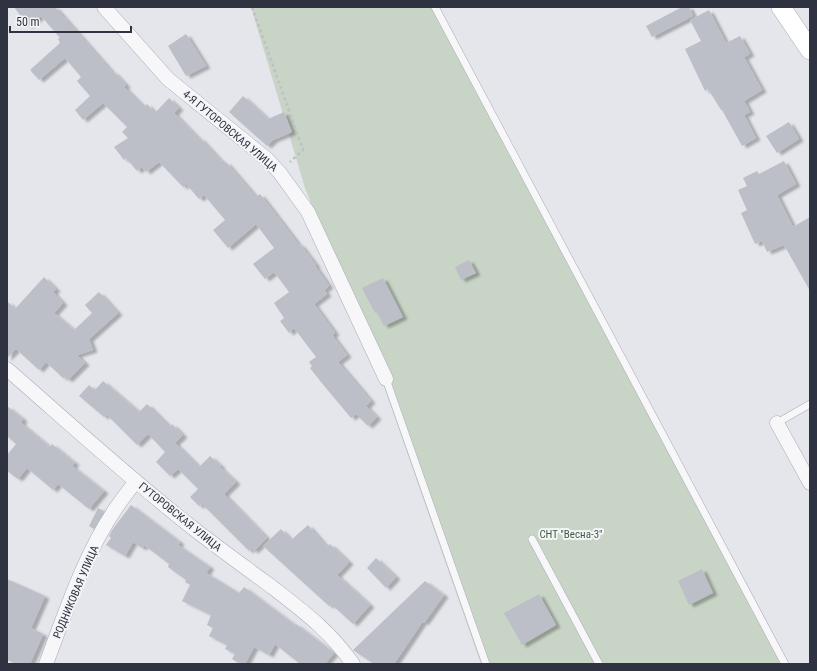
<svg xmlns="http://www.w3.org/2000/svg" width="817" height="671" font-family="'Roboto Condensed',sans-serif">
  <defs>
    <filter id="shadow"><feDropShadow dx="4.5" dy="2.5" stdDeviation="1" flood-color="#0004"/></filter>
  </defs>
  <rect width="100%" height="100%" fill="#e4e6eb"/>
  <!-- green -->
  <path fill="#c8d4c6" d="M251 7H435L785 664H481L382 381 305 188Z"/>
  <!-- building -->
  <path fill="#bcbfc7" filter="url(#shadow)" d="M14 7H55L113 73 114 72 126 85 124 87 144 107 147 104 155 113 169 98 179 108 174 113 199 139 200 138 224 164 226 162 256 197 260 194 299 245 300 244 316 265 315 266 329 286 324 290 327 294 314 304 335 333 332 335 347 355 338 362 371 401 366 406 377 417 368 426 356 414 351 418 321 382 310 368 312 366 309 362 316 357 294 328 289 333 280 321 284 318 274 303 289 292 274 272 265 279 253 264 274 248 256 224 228 248 213 230 225 220 204 195 199 199 186 184 183 187 159 162 146 172 142 167 137 171 126 158 124 160 114 147 128 138 122 132 127 127 103 103 83 120 75 110 90 96 77 81 81 77 65 58 39 80 30 70 60 43 58 39 60 38 41 16 28 26Z
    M682 7H689L693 16 652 37 646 26Z
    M709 10 726 43 740 36 750 54 744 57 762 90 744 101 750 112 744 115 756 138 742 146 722 110H721L708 89 705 91 685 49 701 41 690 20Z
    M186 34 206 66 186 76 168 46Z
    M243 96 268 119 284 112 292 132 273 140 267 146 229 112Z
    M789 122 799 139 777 153 766 136Z
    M784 161 796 184 777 195 793 227 810 217V291L784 245 767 252 762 241 755 244 741 213 747 210 738 190 747 186 743 178 757 171 759 174Z
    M469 260 476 273 461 280 455 267Z
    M44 277 56 289 53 292 63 303 54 313 74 330 92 313 85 305 99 292 118 313 89 339 93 350 77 355 85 363 68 380 65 377 63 378 46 362 39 370 16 349 7 358V301L15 309Z
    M383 278 403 317 384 326 377 312 375 313 362 288Z
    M103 381 139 412 147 404 170 427 172 424 183 435 175 443 199 467 210 456 221 466 220 467 236 482 224 494 267 538 254 551 251 548 249 551 202 504 199 506 190 497 198 489 178 469 170 476 156 462 165 452 148 434 137 445 106 414 104 417 79 396 89 385 95 390Z
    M7 406 23 419 21 423 50 447 52 444 75 463 72 466 104 491 89 509 58 484 53 490 27 468 18 479 7 471V455L16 444 8 437 7 439Z
    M131 505 180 542 178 545 210 567 206 573 239 593 244 587 295 625 296 624 334 653 325 664H300L275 644 269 655 254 647 245 664H240L232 659 235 654 225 649 227 645 209 636 213 628 207 625 211 615 182 601 190 585 185 582 186 580 168 567 169 564 144 545 142 548 133 542 125 556 106 545 111 538 109 536 112 530Z
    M98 508 104 511 94 529 89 526Z
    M308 525 327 547 330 544 349 562 337 575 370 605 353 624 331 604 329 606 263 546 281 529 291 540Z
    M376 558 396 577 386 588 367 568Z
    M702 569 713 593 689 605 678 581Z
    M7 579 45 596 31 628 43 634 30 664H16L7 660Z
    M425 581 444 595 424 623 423 621 394 664H374L353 650Z
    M539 594 556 625 522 645 504 613Z"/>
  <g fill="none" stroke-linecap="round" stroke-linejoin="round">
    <!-- lane casing -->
    <g stroke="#aaacb5" stroke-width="8">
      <path id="lane" d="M435 7 785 664
        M386 379 486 664
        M777 423 810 404
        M532 539 599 664"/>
    </g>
    <!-- street casing -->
    <g stroke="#aaacb5" stroke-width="15">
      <path id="street" d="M104 7 168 79 267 159 280 173 308 212 386 379
        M7 369C69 423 129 478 194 529 220 549 246 568 272 587 303 611 330 631 353 664
        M777 423 810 483
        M46 664C66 611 84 555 116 508 122 499 129 490 136 481"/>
    </g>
    <!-- secondary casing -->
    <g stroke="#aaacb5" stroke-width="20">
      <path id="secondary" d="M781 7 810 50"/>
    </g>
    <!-- path -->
    <path stroke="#bfc0c5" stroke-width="2.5" stroke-dasharray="3 3" stroke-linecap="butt" d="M252 7 303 150 290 162"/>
    <!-- lane -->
    <use href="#lane" stroke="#f7f7f9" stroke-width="7"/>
    <!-- street -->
    <use href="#street" stroke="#f7f7f9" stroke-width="14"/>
    <!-- secondary -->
    <use href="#secondary" stroke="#fff" stroke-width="19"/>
  </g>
  <g text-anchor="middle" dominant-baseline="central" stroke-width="4" stroke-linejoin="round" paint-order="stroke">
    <!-- street labels -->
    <g font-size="11" fill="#2e3241" stroke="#f4f5f8">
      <text transform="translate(230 131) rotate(40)">4-Я ГУТОРОВСКАЯ УЛИЦА</text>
      <text transform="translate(180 517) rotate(39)">ГУТОРОВСКАЯ УЛИЦА</text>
      <text transform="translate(76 592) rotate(-67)">РОДНИКОВАЯ УЛИЦА</text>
    </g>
    <!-- park labels -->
    <g font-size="11" fill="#3e5c3c" stroke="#f4f5f8">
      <text x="571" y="534">СНТ "Весна-3"</text>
    </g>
  </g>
  <!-- border -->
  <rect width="817" height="671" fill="none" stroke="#2e3241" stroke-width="16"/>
  <!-- scale -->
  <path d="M10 26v6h121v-6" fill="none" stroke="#2e3241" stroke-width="2"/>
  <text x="16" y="26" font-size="12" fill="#2e3241" stroke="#f4f5f8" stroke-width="3" paint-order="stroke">50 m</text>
</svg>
